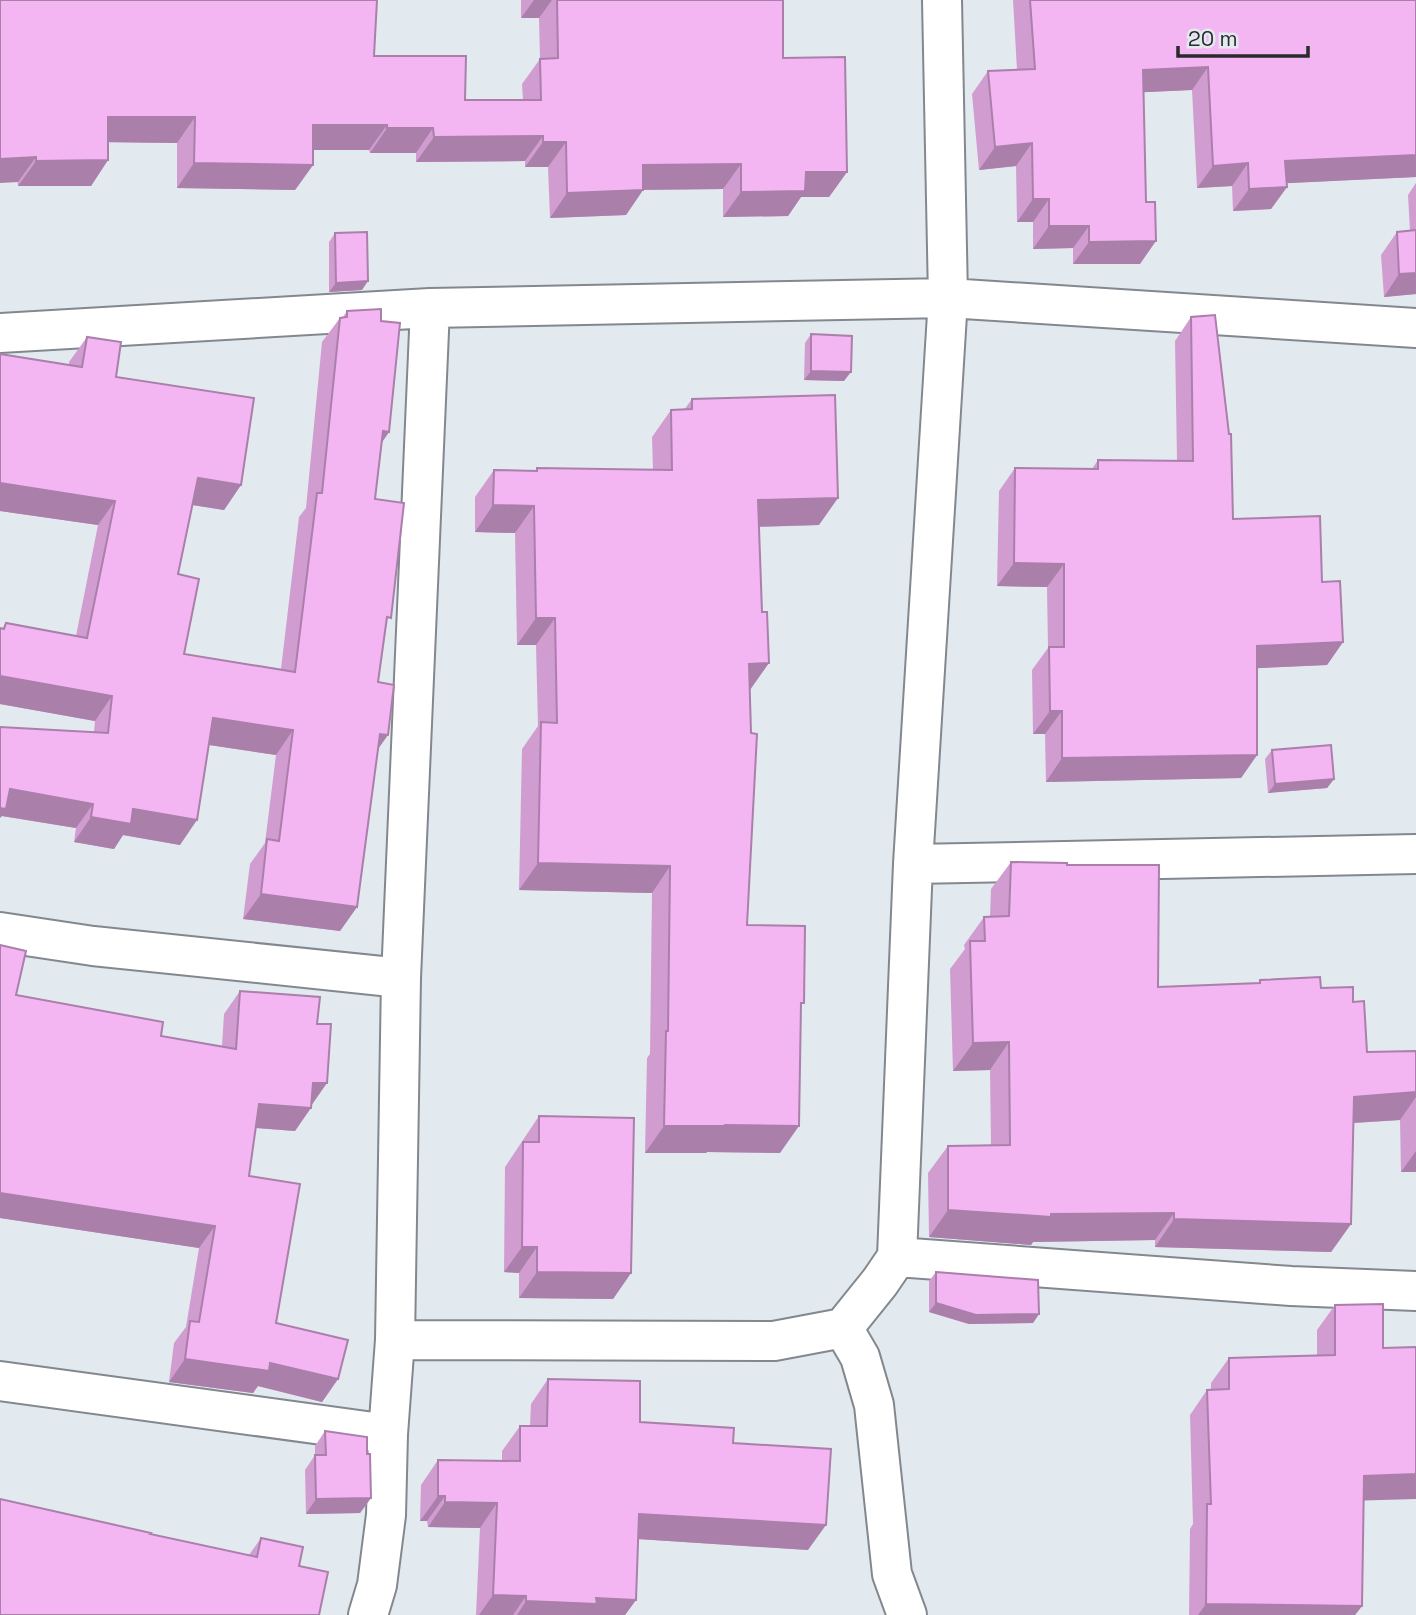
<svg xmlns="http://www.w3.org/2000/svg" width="1416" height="1615" font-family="'Space Grotesk',sans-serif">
  <rect width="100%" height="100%" fill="#e2e9ef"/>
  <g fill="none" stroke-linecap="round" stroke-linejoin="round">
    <!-- street casing -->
    <g stroke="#82888e" stroke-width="42">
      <path id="street" d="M0 333 430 308 948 298 1416 328
        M913 864 1416 854
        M0 932 93 946 401 978
        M897 1257 1291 1286 1416 1291
        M843 1328 860 1357 874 1405 892 1574 907 1615
        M395 1340 774 1341 843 1328 880 1282 897 1257 913 864 948 298 942 0
        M0 1381 388 1434
        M368 1615 377 1585 386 1515 388 1434 395 1340 401 978 430 308"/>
    </g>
    <!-- street -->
    <use href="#street" stroke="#fff" stroke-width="38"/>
  </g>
  <!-- wall -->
  <path fill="#d19dd1" d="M0 0 374 56 465 100H523L522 84 540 59 539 18H521V0H783V58L847 172 829 197H801L788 216 723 217V189L643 190 626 215 550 218 548 167H525V161L416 162V153H370L369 150H313V165L295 190 177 188V143L108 142V160L91 186H18Z
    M1013 0H1416V177L1287 183V187L1271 209 1233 211 1232 186 1197 188 1192 90 1144 92 1140 264H1073V248L1033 249V222H1017L1016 166 979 170 972 94 988 71 1017 70Z
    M1416 183V294L1384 297 1381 255 1397 232 1410 231 1408 195Z
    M335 233 362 290 329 292V242Z
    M347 311 389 432 382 442 375 499 386 626 378 682V748L357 907 340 931 243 919 250 864 265 843 276 755 209 745 180 845 123 835 114 849 74 842 76 828 2 816 0 727 94 732 95 721 0 704V628L2 629 6 623 76 636 98 525 0 511V354L69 365V362L87 337 116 377 241 485 224 510 192 505 178 574 184 654 281 669 299 517 306 508 322 342 340 318 343 317Z
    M1191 317 1233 519 1322 582 1343 642 1327 665 1257 668V755L1241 778 1046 782 1045 734H1033L1032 670 1048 648 1047 587 997 586 999 491 1015 468 1092 469 1098 460 1177 461 1175 341Z
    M811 334 844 381 804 380 805 343Z
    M692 399 819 525 759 527 750 690 747 925 801 1007 780 1153 707 1152 706 1153H645L647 1058 650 1054 652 893 519 890 522 749 538 726 536 645H517L515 533 475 532V497L494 470 535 471 537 468 653 470 652 437 671 410H684Z
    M1272 750 1334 779 1327 788 1268 793 1265 759Z
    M1011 862 1067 865 1158 987 1258 983 1260 980 1321 988 1353 1002 1367 1052 1416 1051V1172H1401L1400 1120 1354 1123 1351 1224 1331 1252 1155 1247V1240L1033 1242 1031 1245 929 1237 928 1173 948 1146 991 1145 990 1070 953 1071 950 969 965 949 964 945 984 917H990L991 889Z
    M0 945 16 995 161 1036 222 1046 224 1014 240 991 311 1105 295 1131 255 1128 249 1176 276 1323 338 1379 322 1402 258 1386 253 1393 169 1382 174 1343 186 1327 199 1248 0 1218Z
    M539 1116 631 1273 613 1299 519 1298V1273L504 1272 505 1167Z
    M936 1272 1039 1314 1033 1323 969 1324 929 1312V1281Z
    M1335 1305 1363 1500 1362 1606 1355 1615H1189L1190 1529 1193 1524 1190 1415 1207 1390H1211V1383L1229 1358 1317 1355V1330Z
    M548 1379 640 1422 733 1443 808 1550 638 1539 636 1600 625 1615H476L480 1528 428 1527 427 1521H420L421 1485 438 1460 502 1461V1451L520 1426H530L531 1404Z
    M325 1431 367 1454 371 1498 360 1513 306 1514 305 1470 315 1455V1446Z
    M150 1534 249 1555 261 1538 299 1566Z"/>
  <!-- shaded-wall -->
  <path fill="#aa7faa" d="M534 0H552L539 18H521Z
    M1208 67 1192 90 1127 93 1143 70Z
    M108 117H195L177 143 91 142Z
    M313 125H387L369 150H296Z
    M387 128H433L416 153H370Z
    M543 136 525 161 416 162 434 137Z
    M543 142H566L548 167H525Z
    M1032 143 1016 166 979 170 995 147Z
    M1416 155V177L1269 184 1285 161Z
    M36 157 18 182 0 183V159Z
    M108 160 91 186H18L36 161Z
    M194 163 313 165 295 190 177 188Z
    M1248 163 1232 186 1197 188 1213 166Z
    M741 164 723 189 625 190 643 165Z
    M806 172H847L829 197H801L788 216 723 217 741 192Z
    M1287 187 1271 209 1233 211 1249 189Z
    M643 190 626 215 550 218 567 193Z
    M1033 199H1049L1033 222H1017Z
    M1049 226H1089L1073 248 1033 249Z
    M1156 241 1140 264H1073L1089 242Z
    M1416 273V294L1384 297 1399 274Z
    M368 281 362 290 329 292 336 283Z
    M811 371 851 372 844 381 804 380Z
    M383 431 389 432 372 457Z
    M198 478 241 485 224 510 180 503Z
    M0 483 115 501 98 525 0 511Z
    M838 498 819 525 740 527 758 500Z
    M493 505 534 506 515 533 475 532Z
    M1014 563 1064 564 1047 587 997 586Z
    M536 618H555L536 645H517Z
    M1343 642 1327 665 1240 669 1257 646Z
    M769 663 750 690 749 664Z
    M0 676 112 696 95 721 0 704Z
    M1050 711H1062L1045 734H1033Z
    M213 718 293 730 276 755 196 743Z
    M380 734 388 735 371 759Z
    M1257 755 1241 778 1046 782 1062 758Z
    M1334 779 1327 788 1268 793 1275 784Z
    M10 789 93 804 76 828 2 816 0 818V803Z
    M133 809 197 820 180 845 123 835 114 849 74 842 91 817Z
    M538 863 670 866 652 893 519 890Z
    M261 894 357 907 340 931 243 919Z
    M1009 1042 990 1070 953 1071 973 1043Z
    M313 1083H327L311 1106Z
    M1416 1092V1097L1400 1120 1335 1124 1354 1097Z
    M259 1104 311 1108 295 1131 243 1127Z
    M725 1125 799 1126 780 1153 707 1152 706 1153H645L664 1126Z
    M1416 1151V1172H1401Z
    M0 1193 215 1226 199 1248 0 1218Z
    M948 1210 1174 1213 1155 1240 1033 1242 1031 1245 929 1237Z
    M1174 1219 1351 1224 1331 1252 1155 1247Z
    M522 1247H537L519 1273 504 1272Z
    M537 1272 631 1273 613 1299 519 1298Z
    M936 1303 1039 1314 1033 1323 969 1324 929 1312Z
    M185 1359 270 1363 338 1379 322 1402 258 1386 253 1393 169 1382Z
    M1416 1474V1499L1346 1501 1364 1476Z
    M438 1496H445L427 1521H420Z
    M371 1498 360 1513 306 1514 316 1499Z
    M445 1502 497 1503 480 1528 428 1527Z
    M639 1514 826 1525 808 1550 622 1538Z
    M493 1595 526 1596 513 1615H479Z
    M596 1598 636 1600 625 1615H517L526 1601Z
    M1206 1604 1362 1606 1355 1615H1198Z"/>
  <!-- building -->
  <path fill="#f3b6f3" stroke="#aa7faa" stroke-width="2" d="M0 0H377L374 56H466L465 100H541L540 59 558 58 557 0H783V58L845 57 847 172H806L805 191 741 192V164L643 165V190L567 193 566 142H543V136L434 137 433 128H387V125H313V165L194 163 195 117H108V160L36 161V157L0 159Z
    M1030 0H1416V155L1285 161 1287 187 1249 189 1248 163 1213 166 1208 67 1143 70 1146 202H1155L1156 241 1089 242V226H1049V199H1033L1032 143 995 147 988 71 1035 69Z
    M1416 230V273L1399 274 1397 232Z
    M367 232 368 281 336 283 335 233Z
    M381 309V321L400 323 389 432 383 431 375 499 404 503 391 618 387 617 378 682 394 685 388 735 380 734 357 907 261 894 267 839 279 841 293 730 213 718 197 820 133 809 131 824 91 817 93 804 10 789 6 809 0 808V727L108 733 112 696 0 676V628L4 629 6 623 87 638 115 501 0 483V354L82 367 87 337 121 342 116 377 254 398 241 485 198 478 178 574 199 579 184 654 295 672 317 493H322L340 318 347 317V311Z
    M1215 315 1229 434H1231L1233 519 1320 516 1322 582 1340 581 1343 642 1257 646V755L1062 758V711H1050L1049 647H1064V564L1014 563 1015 468 1098 469V460L1193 461 1191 317Z
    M811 334 852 336 851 372 811 371Z
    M835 395 838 498 758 500 762 612H767L769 663 749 664 751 733 757 734 747 925 805 926 804 1003H801L799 1126 725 1125 724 1126H664L666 1031H668L670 866 538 863 541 722 557 723 555 618H536L534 506 493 505 494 470 537 471V468L672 470 671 410 692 409V399Z
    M1331 745 1334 779 1275 784 1272 750Z
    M1011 862 1067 863V865H1159L1158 987 1260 983V980L1320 977 1321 988 1353 987V1002L1364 1001 1367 1052 1416 1051V1092L1354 1097 1351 1224 1174 1219V1213L1051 1214V1217L948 1210V1146L1010 1145 1009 1042 973 1043 970 941H985L984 917 1009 916Z
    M0 945 26 951 16 995 163 1022 161 1036 236 1049 240 991 320 997 317 1024H331L327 1083H313L311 1108 259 1104 249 1176 300 1184 276 1323 348 1340 338 1379 270 1363 269 1371 185 1359 190 1321 199 1322 215 1226 0 1193Z
    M539 1116 634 1118 631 1273 537 1272V1247H522L523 1142H539Z
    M936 1272 1038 1280 1039 1314 976 1315 936 1303Z
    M1383 1304V1348L1416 1347V1474L1364 1476 1362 1606 1206 1604 1207 1504H1211L1207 1390 1229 1389V1358L1335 1355V1305Z
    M548 1379 640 1381V1422L734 1428 733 1443 831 1449 826 1525 639 1514 636 1600 596 1598 597 1604 526 1601V1596L493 1595 497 1503 445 1502V1496H438V1460L520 1461V1426H547Z
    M325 1431 367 1437V1454H370L371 1498 316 1499 315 1455H326Z
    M0 1499 151 1533 150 1534 257 1557 261 1538 303 1547 299 1566 328 1572 319 1615H0Z"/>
  <!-- scale -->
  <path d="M1178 46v10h130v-10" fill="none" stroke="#282a2c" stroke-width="3.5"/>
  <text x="1188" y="46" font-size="21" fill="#282a2c" stroke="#e2e9ef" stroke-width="5" paint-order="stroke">20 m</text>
</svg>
